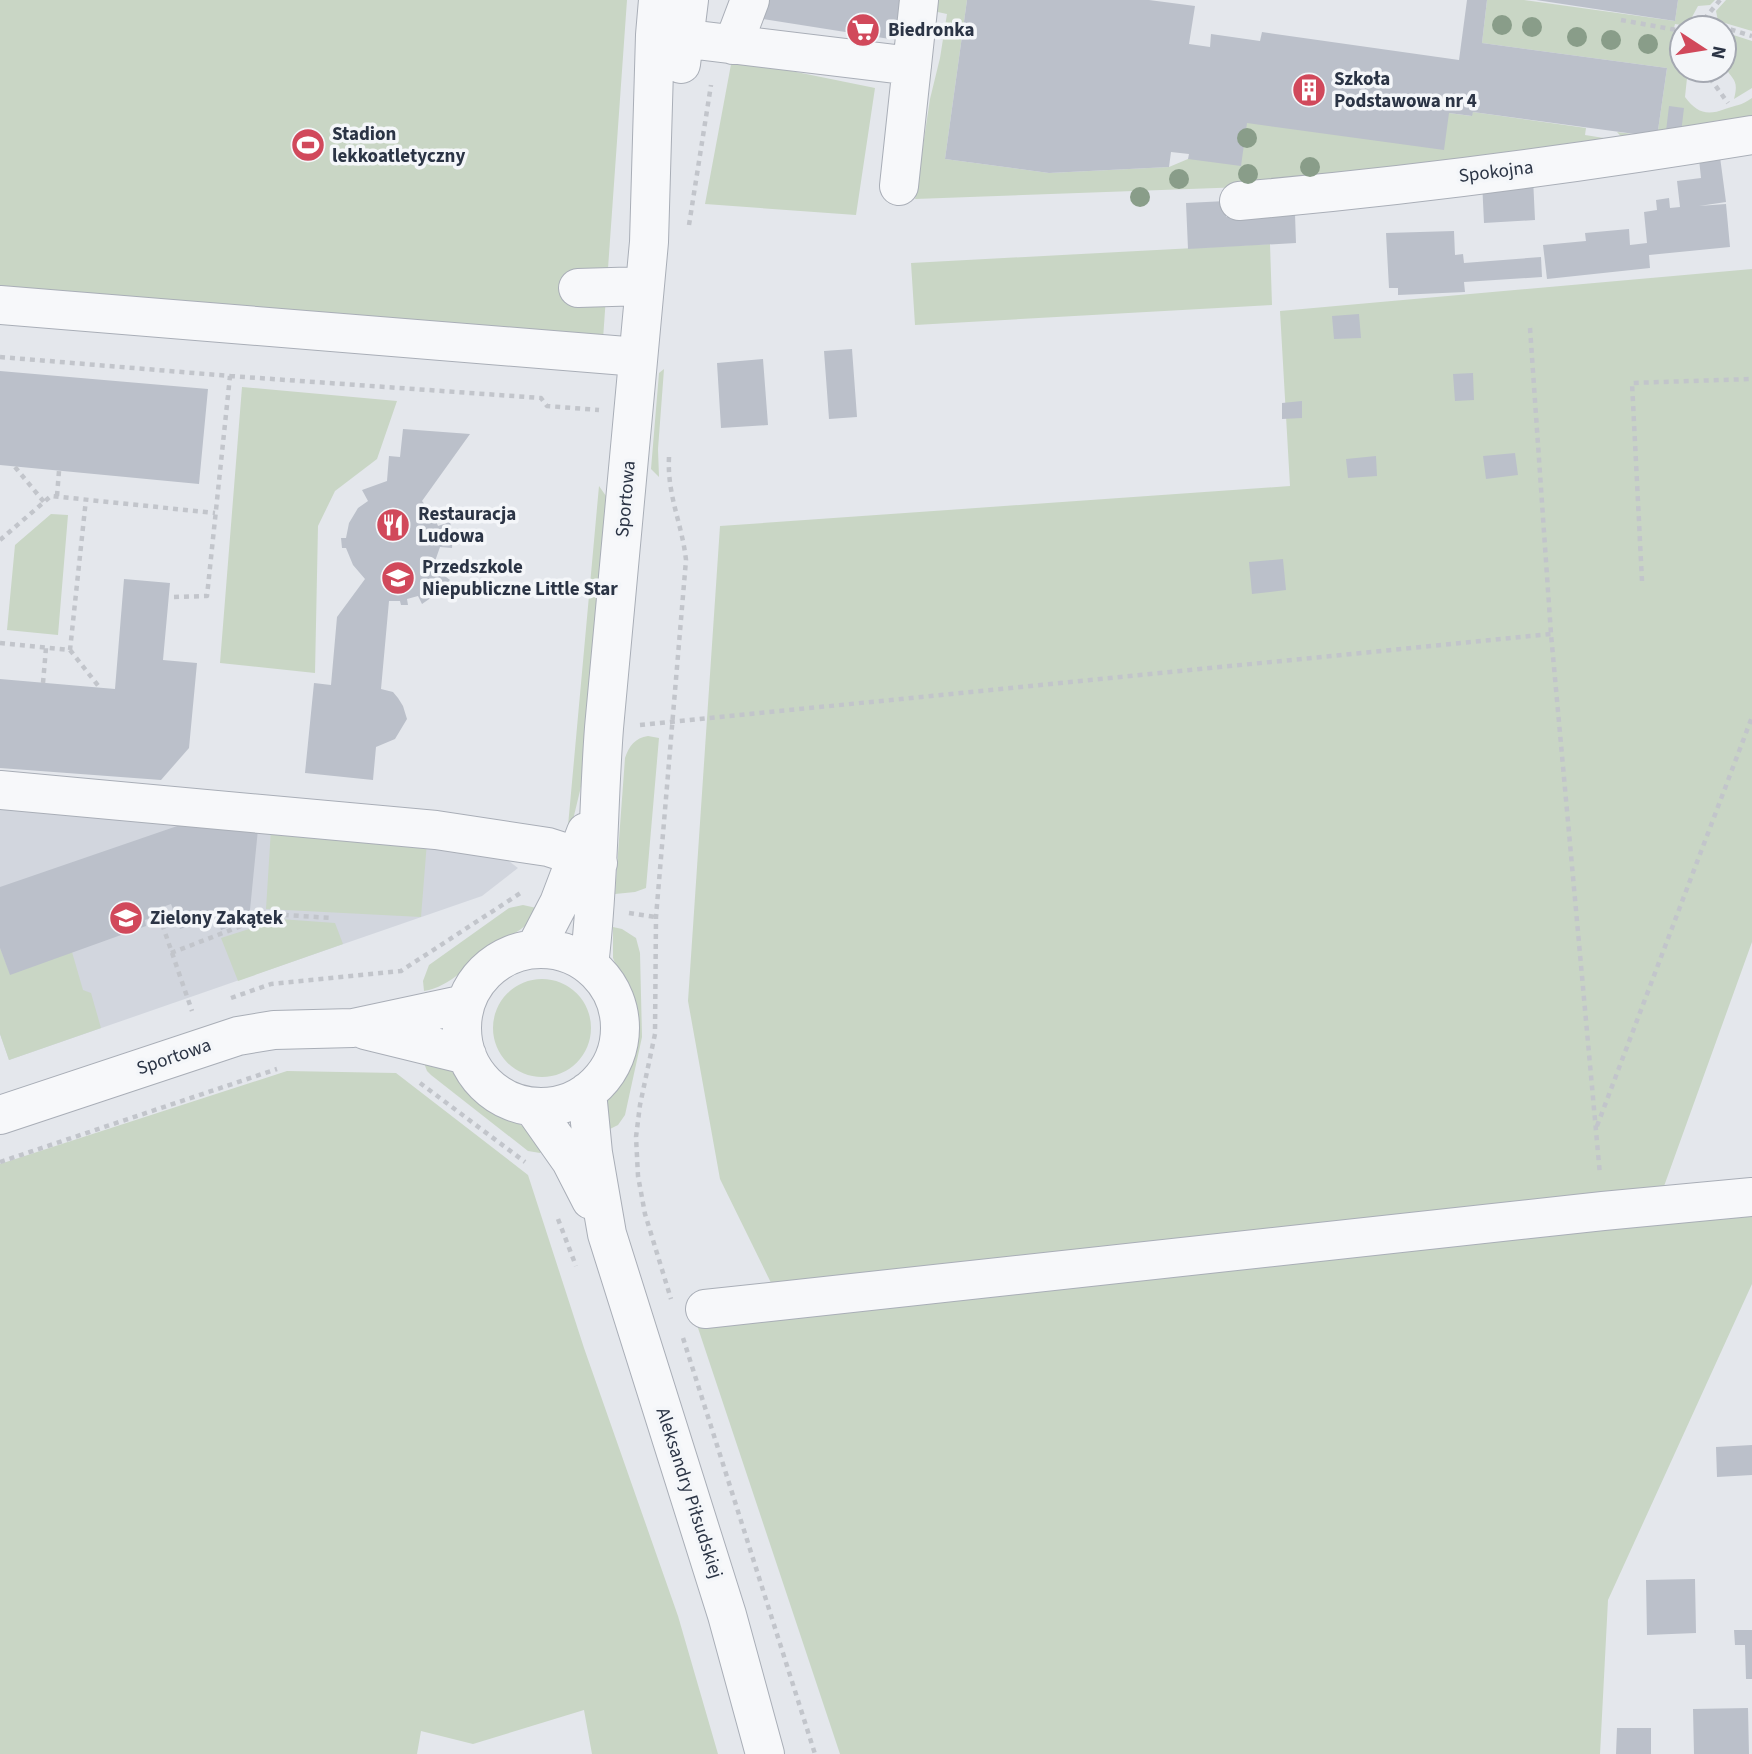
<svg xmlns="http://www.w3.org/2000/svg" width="1752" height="1754" font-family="'Source Sans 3',sans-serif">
  <rect width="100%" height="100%" fill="#e4e7ec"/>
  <!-- built -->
  <path fill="#d2d6de" d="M0 808 489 846 518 868 482 896 9 1060 0 1034Z"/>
  <!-- green -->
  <path fill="#c9d6c5" d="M0 0H627L603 339 0 290Z
    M934 0H967L945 159 1049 173 1169 167 1188 159 1247 123 1449 113 1471 116 1473 112 1586 128 1585 135 1610 139 1299 185 915 199 930 99 940 58 947 14 933 11Z
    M1487 0H1524L1675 21 1678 0H1715L1710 5 1698 6 1692 17 1698 28 1675 24 1673 32 1682 34V70H1692L1687 78 1685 97C1697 113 1707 116 1725 109 1736 105 1741 106 1752 98V117L1715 121 1678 138 1628 144 1617 132 1657 137 1667 68 1482 43Z
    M1726 0H1752V31L1718 21 1716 11Z
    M1724 32 1752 41V88L1734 99C1739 79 1733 81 1725 67 1721 60 1724 41 1724 32Z
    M732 59 875 88 856 215 705 204Z
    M1270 244 1272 305 915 325 911 263Z
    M1752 269V942L1663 1189 776 1293 720 1179 688 1001 720 526 1290 486 1280 311Z
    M664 369 658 449 659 477 651 469 659 373Z
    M242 387 397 401 377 459 335 491 318 526 315 673 220 663Z
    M599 486 606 496 584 774 572 824 568 826Z
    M51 514 68 515 58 635 7 630 15 545Z
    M648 736 659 738 646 888 635 892 615 894 625 758C629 746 635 738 648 736Z
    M271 829 427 842 421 917 266 909Z
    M523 905 541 909C522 933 512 933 489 950 467 965 452 986 424 991L423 981 429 965 509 908Z
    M280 919 335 923 343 944 238 981 221 938Z
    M613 927 622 929 636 938 640 953 642 1037 625 1115 618 1125 608 1130 605 1102 626 1065 633 1029 628 994 613 958Z
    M0 948 10 974 72 952 83 990 91 993 101 1028 9 1060 0 1034Z
    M493 1028a49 49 0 1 1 98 0a49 49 0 1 1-98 0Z
    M424 1063 451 1068 481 1099 530 1131 544 1149 540 1153 528 1151 431 1075 427 1071Z
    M287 1071 396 1073 528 1175 584 1348 678 1616 718 1754H592L584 1710 473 1744 421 1731 417 1754H0V1164Z
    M1752 1207V1284L1608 1600 1600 1754H840L696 1322Z"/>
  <!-- building -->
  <path fill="#bbc0ca" d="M766 0H902L896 40 763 19Z
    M967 0H1149L1195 6 1189 44 1210 47 1211 34 1260 41 1262 32 1459 60 1467 0H1487L1482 43 1667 68 1657 137 1473 112 1472 116 1449 113 1444 150 1247 123 1241 166 1188 159 1189 154 1171 152 1169 167 1049 173 945 159Z
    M1536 0H1678L1675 21Z
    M1669 106 1684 108 1681 133 1666 131Z
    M1720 157 1726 202 1699 206 1726 204 1730 247 1649 255 1650 268 1547 279 1543 245 1586 241 1585 233 1629 229 1630 245 1647 243 1644 212 1657 210 1656 200 1669 198 1670 208 1680 207 1677 181 1701 178 1699 159Z
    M1533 178 1535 220 1484 223 1482 181Z
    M1226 201V217L1295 214 1296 243 1188 249 1186 203Z
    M1454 231 1455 255 1463 254 1464 263 1541 257 1542 277 1464 282 1465 292 1398 295V288H1389L1386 233Z
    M1359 314 1361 338 1334 339 1332 316Z
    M852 349 857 417 829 419 824 351Z
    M763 359 768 425 721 428 717 363Z
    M0 371 208 389 199 484 0 465Z
    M1473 373 1474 400 1455 401 1453 374Z
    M1302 401V418L1282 419V403Z
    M403 429 470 434 422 501 434 516 438 526 450 522 453 535 452 548 440 547 433 567 450 580 435 595 422 604 418 596 407 599 408 605H401L400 601H389L381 689 393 692 398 698 403 706 407 719 395 739 376 747 373 780 305 773 314 683 331 685 337 617 365 579 353 565 346 548H342L341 538H346L349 523 358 508 368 501 362 490 387 481 389 456 400 457Z
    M1515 453 1518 475 1486 479 1483 456Z
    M1376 456 1377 476 1348 478 1346 459Z
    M1283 559 1286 590 1252 594 1249 562Z
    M124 579 170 583 163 660 197 663 189 748 161 780 0 768V679L115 689Z
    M186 823 258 829 249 920 221 930 216 917 180 929 171 904 160 908 162 914 145 920 146 926 10 975 0 948V887Z
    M1752 1445V1475L1717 1477 1716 1447Z
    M1695 1579 1696 1633 1647 1635 1646 1580Z
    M1734 1630H1752V1679H1746L1745 1645H1735Z
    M1748 1708 1749 1754H1694L1693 1709Z
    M1617 1728H1651V1754H1616Z"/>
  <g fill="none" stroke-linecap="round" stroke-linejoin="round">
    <!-- minor casing -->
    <g stroke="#a9aeb7" stroke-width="40">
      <path id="minor" d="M655 35 912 66
        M733 45 750 0
        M681 64 689 0
        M899 186 919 0
        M1239 201C1411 186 1582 163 1752 135
        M578 288 645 286
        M0 305 638 357
        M0 790 436 830 548 847 598 863
        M535 949 559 903 586 832
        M462 1028a79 79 0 1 1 158 0a79 79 0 1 1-158 0Z
        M589 965C599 886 598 807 604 728L649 242 655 35 658 0
        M365 1030 467 1055
        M587 1092 593 1153 607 1234 727 1615 765 1754
        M533 1107 571 1161 591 1200
        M0 1115 238 1036 274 1030 353 1028 465 1004
        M705 1309 1603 1211 1752 1197"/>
    </g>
    <!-- path -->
    <path stroke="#c2c5cb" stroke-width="4.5" stroke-dasharray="5 5" stroke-linecap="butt" d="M1720 0 1706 17 1716 25 1752 36
      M1621 20 1682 31
      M1704 28 1706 18
      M1704 70 1728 103
      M689 225 711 85
      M1530 328 1551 634 1600 1175
      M0 357 230 376 207 596 173 597
      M230 376 541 398 547 406 599 410
      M669 457C667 496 682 523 686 560L656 917 655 1034 640 1105 636 1137 638 1176 645 1214 671 1299
      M15 467 44 502
      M57 496 59 471
      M0 540 51 496 215 513
      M1642 581 1632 383 1752 379
      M0 643 70 650 86 499
      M70 650 100 688
      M43 683 46 648
      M640 725 1551 634
      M629 913 656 917
      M159 915 192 1011
      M171 953 272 914 331 918
      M231 998 271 984 401 971 522 892
      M420 1083 525 1162
      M1597 1126 1752 717
      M0 1162 277 1069
      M558 1219 576 1266
      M683 1338 815 1754"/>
    <!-- minor -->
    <use href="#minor" stroke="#f7f8fa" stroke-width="38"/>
  </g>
  <!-- trees -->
  <g fill="#899d89">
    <circle cx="1502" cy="25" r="10"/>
    <circle cx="1532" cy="27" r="10"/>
    <circle cx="1577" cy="37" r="10"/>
    <circle cx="1611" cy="40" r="10"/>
    <circle cx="1648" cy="44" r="10"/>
    <circle cx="1247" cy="138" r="10"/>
    <circle cx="1310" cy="167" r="10"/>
    <circle cx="1248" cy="174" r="10"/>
    <circle cx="1179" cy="179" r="10"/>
    <circle cx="1140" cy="197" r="10"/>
  </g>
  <!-- icons -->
  <defs>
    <g id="supermarket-disc" transform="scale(1.75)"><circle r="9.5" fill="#d1495b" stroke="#f4f6f9"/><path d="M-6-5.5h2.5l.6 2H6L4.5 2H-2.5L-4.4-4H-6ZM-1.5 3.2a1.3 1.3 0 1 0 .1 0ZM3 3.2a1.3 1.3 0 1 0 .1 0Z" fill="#fff"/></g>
    <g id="building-disc" transform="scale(1.75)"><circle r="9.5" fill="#d1495b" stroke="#f4f6f9"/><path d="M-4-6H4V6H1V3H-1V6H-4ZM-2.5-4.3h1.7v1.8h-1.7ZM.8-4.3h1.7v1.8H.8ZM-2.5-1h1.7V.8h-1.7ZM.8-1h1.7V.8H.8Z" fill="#fff"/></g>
    <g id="stadium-disc" transform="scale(1.75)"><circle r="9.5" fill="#d1495b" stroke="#f4f6f9"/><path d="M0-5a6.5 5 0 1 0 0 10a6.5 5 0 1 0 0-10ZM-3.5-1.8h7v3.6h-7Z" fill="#fff"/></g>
    <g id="restaurant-disc" transform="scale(1.75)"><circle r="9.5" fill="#d1495b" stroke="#f4f6f9"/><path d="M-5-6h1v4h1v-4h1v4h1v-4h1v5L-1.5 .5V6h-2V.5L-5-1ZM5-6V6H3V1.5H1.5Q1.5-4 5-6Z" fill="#fff"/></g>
    <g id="school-disc" transform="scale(1.75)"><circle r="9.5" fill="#d1495b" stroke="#f4f6f9"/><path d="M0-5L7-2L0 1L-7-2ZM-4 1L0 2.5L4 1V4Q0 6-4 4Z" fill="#fff"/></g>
  </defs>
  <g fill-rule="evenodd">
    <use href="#supermarket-disc" x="863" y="30"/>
    <use href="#building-disc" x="1309" y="90"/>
    <use href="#stadium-disc" x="308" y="145"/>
    <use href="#restaurant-disc" x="393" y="525"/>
    <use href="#school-disc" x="398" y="578"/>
    <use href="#school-disc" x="126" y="918"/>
  </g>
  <g text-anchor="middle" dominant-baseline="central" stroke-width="7" stroke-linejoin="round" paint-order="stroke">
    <!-- poi labels -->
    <g font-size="19" font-weight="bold" fill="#2b3445" stroke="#f4f6f9" text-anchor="start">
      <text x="888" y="30">Biedronka</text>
      <text x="1334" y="79">Szkoła<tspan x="1334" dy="22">Podstawowa nr 4</tspan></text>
      <text x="332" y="134">Stadion<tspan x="332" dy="22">lekkoatletyczny</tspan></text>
      <text x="418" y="514">Restauracja<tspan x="418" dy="22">Ludowa</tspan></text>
      <text x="422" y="567">Przedszkole<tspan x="422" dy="22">Niepubliczne Little Star</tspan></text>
      <text x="150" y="918">Zielony Zakątek</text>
    </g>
    <!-- street labels -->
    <g font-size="19" fill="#2b3445" stroke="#f4f6f9">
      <text transform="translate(1496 172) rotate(-7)">Spokojna</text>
      <text transform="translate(626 499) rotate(-85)">Sportowa</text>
      <text transform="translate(174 1057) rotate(-19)">Sportowa</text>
      <text transform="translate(689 1493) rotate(72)">Aleksandry Piłsudskiej</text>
    </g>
  </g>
  <!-- north arrow -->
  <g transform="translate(1703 49) rotate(102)"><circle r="33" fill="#f4f6f9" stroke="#a4a8b1" stroke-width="2"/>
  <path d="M0-5L12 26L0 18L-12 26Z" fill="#d1495b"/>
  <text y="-10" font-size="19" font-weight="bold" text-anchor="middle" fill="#2b3445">N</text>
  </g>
</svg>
